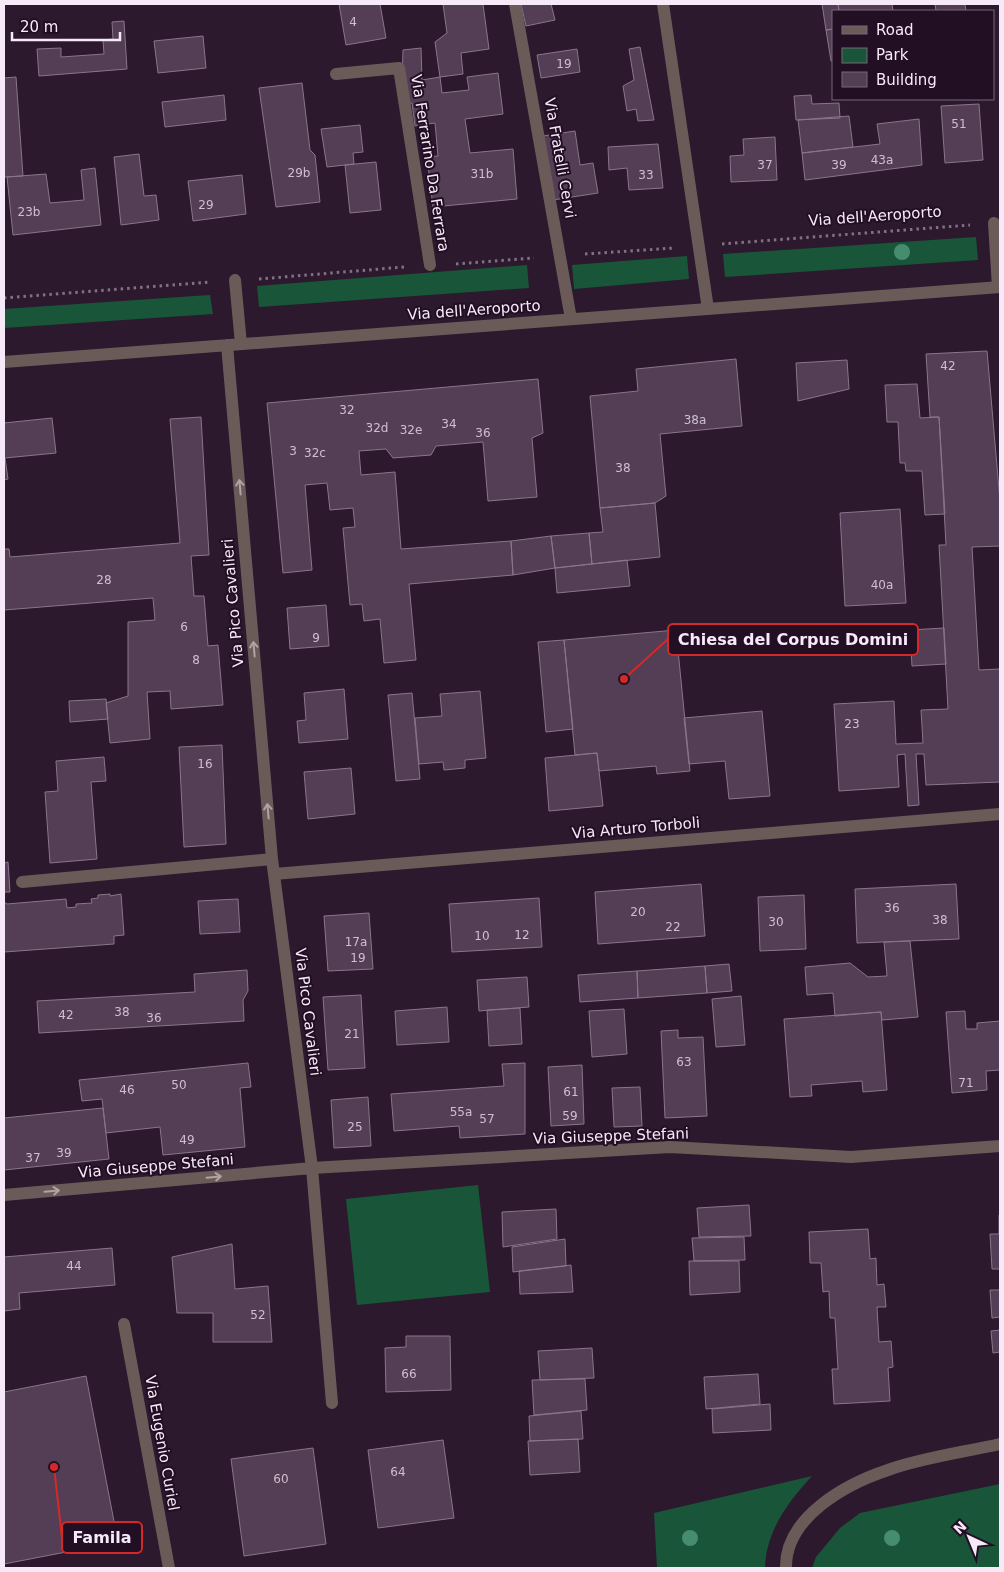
<svg xmlns="http://www.w3.org/2000/svg" width="1004" height="1572" font-family="'DejaVu Sans',sans-serif">
  <rect width="100%" height="100%" fill="#2c192e"/>
  <!-- green -->
  <path fill="#195639" d="M976 237 978 260 725 277 723 254Z
    M687 256 689 279 574 289 572 265Z
    M527 265 529 288 259 307 257 286Z
    M210 295 213 314 4 328V309Z
    M478 1185 490 1292 357 1305 346 1199Z
    M812 1476C788 1502 766 1531 765 1568H657L654 1513Z
    M1000 1484V1568H812L816 1557 840 1528 860 1513Z"/>
  <!-- building -->
  <path fill="#533e55" stroke="#8b748d" d="M339 4H380L386 38 346 45Z
    M443 4H483L489 49 461 53 463 74 440 77 435 42 447 33Z
    M521 4H551L555 20 526 26Z
    M822 4H838L839 11H833V29L826 30Z
    M838 4H892L893 11H839Z
    M935 4H965L966 11H936Z
    M124 21 127 69 39 76 37 49 61 48V57L104 54 103 40 113 39 112 22Z
    M833 29V61H831L826 30Z
    M203 36 206 68 158 73 154 41Z
    M640 47 654 120 638 121 636 109 627 111 623 86 634 80 629 49Z
    M421 48 422 80 440 77 442 93 469 90 467 77 498 73 503 114 465 119 470 153 513 149 517 199 433 207 427 157 438 156 435 123 415 126 412 103 405 104 402 83 403 50Z
    M577 49 580 72 541 78 537 55Z
    M16 77 23 176 4 177V78Z
    M302 83 310 150 315 155 320 202 276 207 259 88Z
    M224 95 226 120 165 127 162 102Z
    M811 95 812 104 839 103 840 118 796 120 794 96Z
    M979 104 983 160 945 163 941 106Z
    M849 116 853 147 802 153 798 120Z
    M919 119 922 165 805 180 802 153 880 144 877 124Z
    M360 125 363 152 353 153 354 164 327 167 321 129Z
    M575 131 580 165 593 163 598 193 553 200 543 136Z
    M775 137 777 180 731 182 730 156 744 155 743 139Z
    M658 144 663 188 629 190 627 168 609 170 608 147Z
    M139 154 144 196 156 195 159 220 121 225 114 157Z
    M376 162 381 210 350 213 345 165Z
    M95 168 101 225 13 235 7 177 46 174 50 203 84 200 81 170Z
    M242 175 246 214 193 221 188 181Z
    M987 351 1000 501V546L972 547 979 670 1000 669V782L926 785 924 754H916L919 805 908 806 905 754 897 755 899 787 839 791 834 704 894 701 896 744 923 743 921 710 948 709 939 545H946L939 417H930L926 354Z
    M736 359 742 426 660 434 666 496 655 503 600 508 590 396 638 391 636 369Z
    M847 360 849 389 798 401 796 363Z
    M538 379 543 433 532 438 537 497 488 501 483 442 436 446 431 455 393 458 386 449 359 451 361 475 395 472 401 549 511 541 513 575 409 584 416 660 384 663 380 619 364 621 362 604 350 605 343 528 355 527 353 508 330 510 327 483 305 485 312 570 283 573 267 403Z
    M917 384 920 418 939 417 945 514 925 515 922 471H906L905 463H900L898 422H887L885 385Z
    M201 417 209 555 191 556 194 596H204L208 646 218 645 223 705 171 709 170 691 147 692 150 739 110 743 106 703 128 696V622L155 620 153 598 4 610V549H9L10 557 180 543 170 419Z
    M52 418 56 453 5 458 8 479 4 480V423Z
    M655 503 660 557 592 564 589 533 603 532 600 508Z
    M900 509 906 603 845 606 840 513Z
    M589 533 592 564 555 568 551 536Z
    M551 536 555 568 513 575 511 541Z
    M627 560 630 586 557 593 555 568Z
    M326 605 329 646 290 649 287 608Z
    M944 628 946 664 912 666 910 630Z
    M676 630 690 771 657 774 656 766 599 771 597 753 575 755 564 640Z
    M564 640 573 729 546 732 538 642Z
    M344 689 348 739 299 743 297 721 306 720 304 693Z
    M480 691 486 758 465 760V768L444 770 443 762 419 764 415 718 442 716 440 694Z
    M412 693 420 779 396 781 388 695Z
    M106 699 108 719 70 722 69 701Z
    M762 711 770 796 729 799 725 761 689 764 684 718Z
    M222 745 226 844 184 847 179 747Z
    M597 753 603 806 549 811 545 758Z
    M104 757 106 781 91 782 97 859 50 863 45 792 58 791 56 761Z
    M351 768 355 814 308 819 304 772Z
    M8 862 10 892H4V863Z
    M701 884 705 936 598 944 595 892Z
    M956 884 959 939 857 943 855 889Z
    M110 894V896L121 894 124 935 114 936V944L4 952V902L7 904 66 899 67 908 76 907V904L92 903 91 899 98 898V895Z
    M804 895 806 949 760 951 758 897Z
    M539 898 542 947 452 952 449 904Z
    M238 899 240 932 200 934 198 901Z
    M369 913 373 969 328 971 324 916Z
    M910 941 918 1017 882 1020 881 1012 835 1016 833 993 807 995 805 967 850 963 868 977 887 976 884 942Z
    M729 964 732 991 707 993 705 966Z
    M705 966 707 993 638 998 637 971Z
    M247 970 248 991 243 1000 244 1021 39 1033 37 1001 195 992 194 974Z
    M637 971 638 998 580 1002 578 975Z
    M527 977 529 1007 479 1011 477 980Z
    M361 995 365 1068 328 1070 323 997Z
    M741 996 745 1045 716 1047 712 999Z
    M447 1007 449 1042 397 1045 395 1011Z
    M520 1008 522 1044 489 1046 487 1010Z
    M624 1009 627 1054 592 1057 589 1011Z
    M965 1011 966 1029H977V1023L1000 1021V1070L986 1071 987 1090 952 1093 946 1012Z
    M881 1012 887 1090 863 1092 862 1081 811 1085 812 1096 790 1097 784 1019Z
    M678 1030V1038L703 1037 707 1116 665 1118 661 1031Z
    M248 1063 251 1087 240 1088 245 1147 163 1155 160 1127 106 1133 102 1099 82 1101 79 1080Z
    M525 1063V1134L460 1138 459 1126 394 1131 391 1094 504 1086 502 1064Z
    M582 1065 584 1124 551 1126 548 1067Z
    M640 1087 642 1126 614 1127 612 1088Z
    M368 1097 371 1146 334 1148 331 1100Z
    M103 1108 109 1159 4 1170V1118Z
    M749 1205 751 1236 699 1237 697 1208Z
    M556 1209 557 1239 503 1247 502 1212Z
    M999 1215H1000V1272V1269H992L990 1234H999Z
    M868 1229 870 1259 876 1258 877 1285 884 1284 886 1307H877L879 1342 891 1341 893 1367 888 1368 890 1401 834 1404 832 1369H838L835 1318H830L829 1291 823 1292 821 1263H810L809 1232Z
    M744 1237 745 1260 694 1261 692 1238Z
    M565 1239 566 1266 513 1272 512 1247Z
    M232 1244 235 1289 268 1286 272 1342H213V1313H177L172 1257Z
    M112 1248 115 1285 19 1293 20 1309 4 1311V1257Z
    M689 1261H739L740 1292 690 1295Z
    M571 1265 573 1292 520 1294 519 1271Z
    M990 1290H1000V1317L992 1318Z
    M1000 1330V1352L993 1353 991 1331Z
    M406 1336H450L451 1390 386 1392 385 1348 406 1347Z
    M592 1348 594 1378 540 1380 538 1351Z
    M758 1374 760 1404 706 1409 704 1377Z
    M86 1376 118 1542 4 1564V1392Z
    M585 1379 587 1410 534 1415 532 1380Z
    M770 1404 771 1430 713 1433 712 1409Z
    M581 1411 583 1439 530 1441 529 1416Z
    M578 1439 580 1472 530 1475 528 1441Z
    M443 1440 454 1518 378 1528 368 1450Z
    M313 1448 326 1544 244 1556 231 1459Z"/>
  <g fill="none" stroke-linecap="round" stroke-linejoin="round">
    <!-- path -->
    <path stroke="#817183" stroke-width="3" stroke-dasharray="2.5 4" stroke-linecap="butt" d="M722 244 970 225
      M585 254 674 248
      M456 264 534 258
      M259 279 404 267
      M4 298 210 282"/>
    <!-- service -->
    <path stroke="#6b5b58" stroke-width="12" d="M994 223 998 287
      M235 280 241 344
      M124 1324 169 1568"/>
    <!-- minor -->
    <path stroke="#6b5b58" stroke-width="12" d="M515 4 571 319
      M663 4 708 309
      M336 74 399 68 430 265
      M227 345 272 859 312 1168 332 1403
      M4 362 1000 287
      M274 874 1000 814
      M22 882 272 859
      M4 1195 312 1168 670 1147 851 1157 1000 1146
      M786 1568C785 1517 846 1484 888 1470 921 1458 965 1452 1000 1444"/>
  </g>
  <!-- trees -->
  <g fill="#468c6f">
    <circle cx="902" cy="252" r="8"/>
    <circle cx="690" cy="1538" r="8"/>
    <circle cx="892" cy="1538" r="8"/>
  </g>
  <!-- one-way arrows -->
  <defs><path id="oneway-shaft" d="M-6 0H5M1.5-3L5.5 0L1.5 3" fill="none" stroke-width="1.6" stroke-linecap="round" stroke-linejoin="round" transform="scale(1.25)"/></defs>
  <g stroke="#b1a2a8">
    <use href="#oneway-shaft" transform="translate(240 487) rotate(-95)"/>
    <use href="#oneway-shaft" transform="translate(254 649) rotate(-95)"/>
    <use href="#oneway-shaft" transform="translate(268 811) rotate(-95)"/>
    <use href="#oneway-shaft" transform="translate(214 1177) rotate(-5)"/>
    <use href="#oneway-shaft" transform="translate(52 1191) rotate(-5)"/>
  </g>
  <g text-anchor="middle" dominant-baseline="central" stroke-width="4" stroke-linejoin="round" paint-order="stroke">
    <!-- number labels -->
    <g font-size="12" fill="#cebfcf">
      <text x="353" y="22">4</text>
      <text x="564" y="64">19</text>
      <text x="959" y="124">51</text>
      <text x="882" y="160">43a</text>
      <text x="765" y="165">37</text>
      <text x="839" y="165">39</text>
      <text x="299" y="173">29b</text>
      <text x="482" y="174">31b</text>
      <text x="646" y="175">33</text>
      <text x="206" y="205">29</text>
      <text x="29" y="212">23b</text>
      <text x="948" y="366">42</text>
      <text x="347" y="410">32</text>
      <text x="695" y="420">38a</text>
      <text x="449" y="424">34</text>
      <text x="377" y="428">32d</text>
      <text x="411" y="430">32e</text>
      <text x="483" y="433">36</text>
      <text x="293" y="451">3</text>
      <text x="315" y="453">32c</text>
      <text x="623" y="468">38</text>
      <text x="104" y="580">28</text>
      <text x="882" y="585">40a</text>
      <text x="184" y="627">6</text>
      <text x="316" y="638">9</text>
      <text x="196" y="660">8</text>
      <text x="852" y="724">23</text>
      <text x="205" y="764">16</text>
      <text x="892" y="908">36</text>
      <text x="638" y="912">20</text>
      <text x="940" y="920">38</text>
      <text x="776" y="922">30</text>
      <text x="673" y="927">22</text>
      <text x="522" y="935">12</text>
      <text x="482" y="936">10</text>
      <text x="356" y="942">17a</text>
      <text x="358" y="958">19</text>
      <text x="122" y="1012">38</text>
      <text x="66" y="1015">42</text>
      <text x="154" y="1018">36</text>
      <text x="352" y="1034">21</text>
      <text x="684" y="1062">63</text>
      <text x="966" y="1083">71</text>
      <text x="179" y="1085">50</text>
      <text x="127" y="1090">46</text>
      <text x="571" y="1092">61</text>
      <text x="461" y="1112">55a</text>
      <text x="570" y="1116">59</text>
      <text x="487" y="1119">57</text>
      <text x="355" y="1127">25</text>
      <text x="187" y="1140">49</text>
      <text x="64" y="1153">39</text>
      <text x="33" y="1158">37</text>
      <text x="74" y="1266">44</text>
      <text x="258" y="1315">52</text>
      <text x="409" y="1374">66</text>
      <text x="398" y="1472">64</text>
      <text x="281" y="1479">60</text>
    </g>
    <!-- street labels -->
    <g font-size="15" fill="#f7eaf8" stroke="#220f24">
      <text transform="translate(560 158) rotate(80)">Via Fratelli Cervi</text>
      <text transform="translate(430 163) rotate(81)">Via Ferrarino Da Ferrara</text>
      <text transform="translate(875 216) rotate(-4)">Via dell'Aeroporto</text>
      <text transform="translate(474 310) rotate(-4)">Via dell'Aeroporto</text>
      <text transform="translate(233 603) rotate(-95)">Via Pico Cavalieri</text>
      <text transform="translate(636 828) rotate(-5)">Via Arturo Torboli</text>
      <text transform="translate(308 1012) rotate(83)">Via Pico Cavalieri</text>
      <text transform="translate(611 1136) rotate(-2)">Via Giuseppe Stefani</text>
      <text transform="translate(156 1166) rotate(-5)">Via Giuseppe Stefani</text>
      <text transform="translate(162 1443) rotate(80)">Via Eugenio Curiel</text>
    </g>
  </g>
  <!-- callouts -->
  <path fill="none" stroke="#d62828" stroke-width="2" d="M624 679L668 639M54 1467L62 1538"/>
  <g fill="#d62828" stroke="#220f24" stroke-width="2">
    <circle cx="624" cy="679" r="5"/>
    <circle cx="54" cy="1467" r="5"/>
  </g>
  <g fill="#220f24" stroke="#d62828" stroke-width="2">
    <rect x="668" y="624" width="250" height="31" rx="5"/>
    <rect x="62" y="1522" width="80" height="31" rx="5"/>
  </g>
  <g font-size="16" text-anchor="middle" font-weight="bold" fill="#f7eaf8">
    <text x="793" y="645">Chiesa del Corpus Domini</text>
    <text x="102" y="1543">Famila</text>
  </g>
  <!-- border -->
  <rect width="1004" height="1572" fill="none" stroke="#f7eaf8" stroke-width="10"/>
  <!-- legend -->
  <rect x="832" y="10" width="162" height="90" fill="#220f24" stroke="#776779"/>
  <rect x="842" y="26" width="25" height="8" fill="#6b5b58" stroke="#776779"/>
  <text x="876" y="35" font-size="15" fill="#f7eaf8">Road</text>
  <rect x="842" y="48" width="25" height="15" fill="#195639" stroke="#776779"/>
  <text x="876" y="60" font-size="15" fill="#f7eaf8">Park</text>
  <rect x="842" y="72" width="25" height="15" fill="#533e55" stroke="#776779"/>
  <text x="876" y="85" font-size="15" fill="#f7eaf8">Building</text>
  <!-- north arrow -->
  <g transform="translate(969 1537) rotate(316)" stroke="#220f24" stroke-width="4" paint-order="stroke">
  <path d="M0-4L9 19L0 12L-9 19Z" fill="#f7eaf8"/>
  <text y="-8" font-size="14" font-weight="bold" text-anchor="middle" fill="#f7eaf8">N</text>
  </g>
  <!-- scale -->
  <path d="M12 32v8h108v-8" fill="none" stroke="#f7eaf8" stroke-width="2.5"/>
  <text x="20" y="32" font-size="15" fill="#f7eaf8" stroke="#220f24" stroke-width="4" paint-order="stroke">20 m</text>
</svg>
